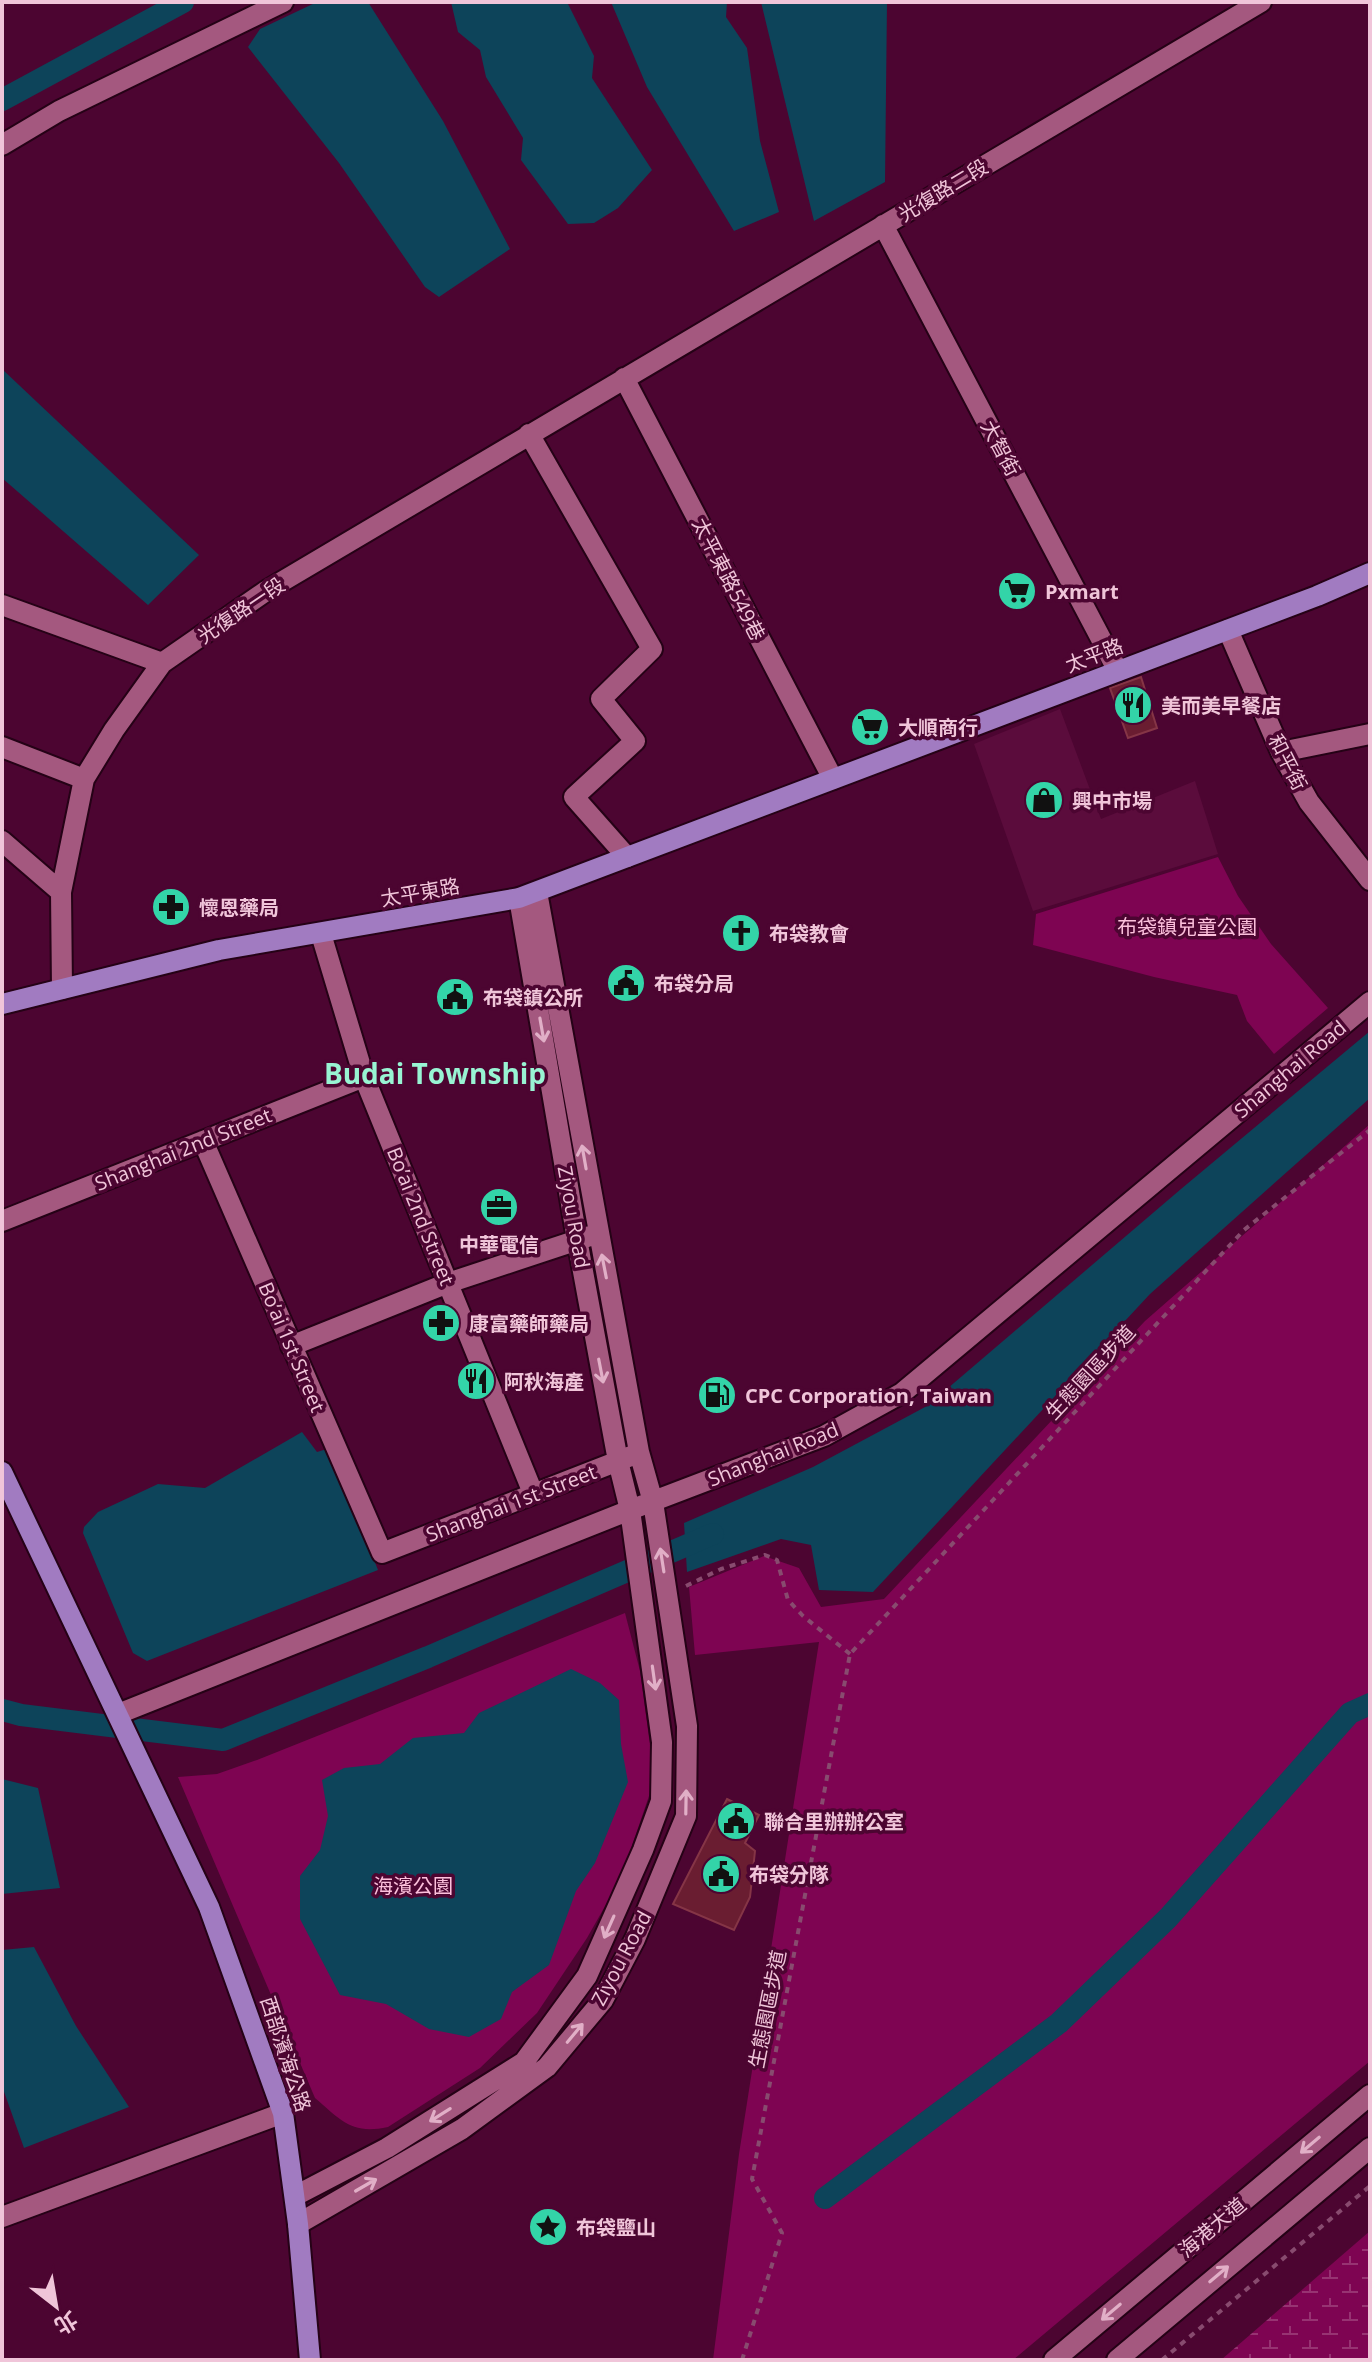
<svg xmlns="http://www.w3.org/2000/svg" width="1372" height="2362" font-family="'Open Sans','Noto Sans TC',sans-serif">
  <defs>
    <pattern id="wetland-marsh" width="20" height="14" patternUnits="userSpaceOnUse" patternTransform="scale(2)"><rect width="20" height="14" fill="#7e0452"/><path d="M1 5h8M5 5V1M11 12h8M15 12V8" fill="none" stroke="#973372"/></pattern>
  </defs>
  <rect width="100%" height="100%" fill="#4c0531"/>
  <!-- built -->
  <path fill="#5b0c3c" d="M1060 709 1101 819 1195 781 1218 854 1033 911 974 744Z"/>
  <!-- green -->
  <path fill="#7e0452" d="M1218 857 1238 896 1271 944 1328 1008 1274 1054 1247 1021 1237 995 1154 977 1033 945 1036 914Z
    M1370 1124V2061L1013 2360H713L739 2154 819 1642 695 1655 689 1587 764 1556 799 1568 821 1607 884 1599 1145 1321Z
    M625 1613 640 1671 650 1745V1793L621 1878 587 1938 537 2013 480 2068 388 2127C351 2135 341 2120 315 2098L178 1777 217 1774 257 1760Z"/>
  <!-- wetland -->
  <path fill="url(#wetland-marsh)" d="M1370 2231V2360H1221Z"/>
  <!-- water -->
  <path fill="#0d445a" d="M317 2H368L443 121 510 249 439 297 425 287 339 163 248 47 260 29Z
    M451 2H567L594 56 592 78 652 170 618 208 594 223 568 224 521 160 523 138 486 77 480 50 458 32Z
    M611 2H727L726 17 747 48 760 141 779 212 734 231 647 87Z
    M761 2H887L885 182 814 221Z
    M2 369 199 555 148 605 2 478Z
    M1370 1031V1098L1150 1294 873 1592 819 1590 811 1545 781 1539 687 1572 684 1523 813 1467 927 1406 1181 1189Z
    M302 1432 317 1452 330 1448 378 1570 147 1661 133 1653 83 1533 84 1527 98 1512 158 1484 205 1488Z
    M571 1669 600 1683 619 1700 621 1744 628 1782 595 1863 576 1891 549 1965 512 1992 501 2019 469 2037 429 2029 386 2004 340 1995 300 1919V1876L320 1850 328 1816 322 1780 344 1768 380 1764 413 1738 464 1733 479 1713Z
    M2 1779 38 1788 60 1888 2 1894Z
    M34 1947 76 2026 129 2107 24 2148 2 2086V1950Z"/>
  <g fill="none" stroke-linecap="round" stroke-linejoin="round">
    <!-- canal -->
    <path stroke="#0d445a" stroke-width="22" d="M2 100 183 2
      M2 1710 21 1715 223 1740 428 1657 713 1534
      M825 2198 1059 2023 1168 1918 1350 1713 1370 1704"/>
  </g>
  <!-- building -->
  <path fill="#6a1d31" stroke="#853546" stroke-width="2" d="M1141 677 1157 728 1128 738 1110 688Z
    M727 1799 759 1815 745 1843 755 1851 750 1897 734 1930 673 1904Z"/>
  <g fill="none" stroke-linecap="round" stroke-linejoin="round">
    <!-- minor casing -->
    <g stroke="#250216" stroke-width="24">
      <path id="minor" d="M2 145 59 111 283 2
        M883 225 1118 671
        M624 378 833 779
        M529 434 652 649 601 699 635 741 574 797 627 857
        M2 605 162 663
        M1228 630 1281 752 1309 802 1370 880
        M2 747 84 779
        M1281 752 1370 734
        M2 841 61 892
        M321 934 364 1077 533 1493
        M62 989 61 892 84 779 114 730 162 663 266 591 1261 2
        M203 1141 382 1553 631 1456
        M2 1221 364 1077
        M291 1346 448 1283 590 1236
        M118 1714 630 1510 824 1436 902 1393 1370 1002
        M295 2196 387 2148 524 2062 587 1976 643 1850 661 1801 662 1742 630 1510 618 1461 577 1239 519 898
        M2 2217 283 2113
        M298 2224 462 2129 547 2067 603 2000 635 1939 686 1816 687 1726 653 1502 639 1452 537 892
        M1054 2360 1370 2095
        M1117 2360 1370 2148"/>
    </g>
    <!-- major casing -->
    <g stroke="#250216" stroke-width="24">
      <path id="major" d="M2 1004 219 950 519 898 1317 596 1370 573
        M2 1472 209 1907 283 2113 298 2224 310 2360"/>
    </g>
    <!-- path -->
    <path stroke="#884b6f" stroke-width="4" stroke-dasharray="6 6" stroke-linecap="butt" d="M686 1586 721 1569 765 1555 777 1560 788 1600 803 1616 850 1654
      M742 2360 782 2233 752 2179 850 1654 1244 1230 1370 1130
      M1162 2360 1370 2186"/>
    <!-- minor -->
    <use href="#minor" stroke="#a4587f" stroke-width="20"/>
    <!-- major -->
    <use href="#major" stroke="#a17bc1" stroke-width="20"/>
  </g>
  <!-- one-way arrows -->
  <defs><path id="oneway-shaft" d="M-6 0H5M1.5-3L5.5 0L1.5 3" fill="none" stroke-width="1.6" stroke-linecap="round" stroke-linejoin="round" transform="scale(2)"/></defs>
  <g stroke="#e1afc7">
    <use href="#oneway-shaft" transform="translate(542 1030) rotate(80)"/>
    <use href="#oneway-shaft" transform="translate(584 1157) rotate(-100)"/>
    <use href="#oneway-shaft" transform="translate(604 1266) rotate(-101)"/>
    <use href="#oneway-shaft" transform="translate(601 1371) rotate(79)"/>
    <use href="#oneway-shaft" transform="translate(662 1560) rotate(-99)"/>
    <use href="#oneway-shaft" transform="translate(654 1678) rotate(82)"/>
    <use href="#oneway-shaft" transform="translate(686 1802) rotate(-89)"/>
    <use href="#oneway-shaft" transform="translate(609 1927) rotate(114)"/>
    <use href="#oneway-shaft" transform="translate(575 2033) rotate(-50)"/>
    <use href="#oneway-shaft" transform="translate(440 2115) rotate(148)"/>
    <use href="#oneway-shaft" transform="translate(1310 2145) rotate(140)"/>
    <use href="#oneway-shaft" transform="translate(366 2185) rotate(-30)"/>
    <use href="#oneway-shaft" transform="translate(1219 2274) rotate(-40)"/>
    <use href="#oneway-shaft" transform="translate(1111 2312) rotate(140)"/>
  </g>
  <!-- icons -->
  <defs>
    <g id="supermarket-disc" transform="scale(2)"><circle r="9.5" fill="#33d4a8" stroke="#4c0531"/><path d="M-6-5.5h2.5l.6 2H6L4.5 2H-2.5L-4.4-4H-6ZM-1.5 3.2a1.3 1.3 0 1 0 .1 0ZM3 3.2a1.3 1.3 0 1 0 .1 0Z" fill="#111"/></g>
    <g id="restaurant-disc" transform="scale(2)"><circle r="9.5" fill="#33d4a8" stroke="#4c0531"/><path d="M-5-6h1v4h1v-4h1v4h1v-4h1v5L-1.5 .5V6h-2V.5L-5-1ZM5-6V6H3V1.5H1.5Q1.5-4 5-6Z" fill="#111"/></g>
    <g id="shop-disc" transform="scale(2)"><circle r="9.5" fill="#33d4a8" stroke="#4c0531"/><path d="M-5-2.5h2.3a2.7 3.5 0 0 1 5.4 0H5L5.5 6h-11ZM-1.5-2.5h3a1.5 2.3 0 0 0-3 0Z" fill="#111"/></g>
    <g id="pharmacy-disc" transform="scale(2)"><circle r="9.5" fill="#33d4a8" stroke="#4c0531"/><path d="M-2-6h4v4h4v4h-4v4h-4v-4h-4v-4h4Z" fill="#111"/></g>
    <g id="church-disc" transform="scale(2)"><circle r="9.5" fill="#33d4a8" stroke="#4c0531"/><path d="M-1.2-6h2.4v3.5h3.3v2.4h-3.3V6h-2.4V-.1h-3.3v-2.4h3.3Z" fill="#111"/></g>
    <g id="civic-disc" transform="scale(2)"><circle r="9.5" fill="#33d4a8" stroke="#4c0531"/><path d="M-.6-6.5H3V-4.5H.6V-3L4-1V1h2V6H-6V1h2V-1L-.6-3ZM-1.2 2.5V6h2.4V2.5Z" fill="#111"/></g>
    <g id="office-disc" transform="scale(2)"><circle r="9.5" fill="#33d4a8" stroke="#4c0531"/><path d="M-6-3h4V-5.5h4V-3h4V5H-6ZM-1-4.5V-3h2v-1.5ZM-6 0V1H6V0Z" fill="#111"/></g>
    <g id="fuel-disc" transform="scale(2)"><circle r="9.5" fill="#33d4a8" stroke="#4c0531"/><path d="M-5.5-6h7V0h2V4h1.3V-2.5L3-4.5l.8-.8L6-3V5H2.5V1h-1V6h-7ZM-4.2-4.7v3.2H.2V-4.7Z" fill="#111"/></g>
    <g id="sight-disc" transform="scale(2)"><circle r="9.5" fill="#33d4a8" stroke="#4c0531"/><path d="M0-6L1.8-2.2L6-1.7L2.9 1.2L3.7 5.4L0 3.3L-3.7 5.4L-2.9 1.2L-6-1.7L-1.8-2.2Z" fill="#111"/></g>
  </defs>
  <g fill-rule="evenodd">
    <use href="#supermarket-disc" x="1017" y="591"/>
    <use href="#restaurant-disc" x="1133" y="705"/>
    <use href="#supermarket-disc" x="870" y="727"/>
    <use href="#shop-disc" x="1044" y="800"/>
    <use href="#pharmacy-disc" x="171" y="907"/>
    <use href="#church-disc" x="741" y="933"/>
    <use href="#civic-disc" x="626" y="983"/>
    <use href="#civic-disc" x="455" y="997"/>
    <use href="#office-disc" x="499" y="1207"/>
    <use href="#pharmacy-disc" x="441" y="1323"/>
    <use href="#restaurant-disc" x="476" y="1381"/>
    <use href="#fuel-disc" x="717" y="1395"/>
    <use href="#civic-disc" x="736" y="1821"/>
    <use href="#civic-disc" x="721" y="1874"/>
    <use href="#sight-disc" x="548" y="2227"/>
  </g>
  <g text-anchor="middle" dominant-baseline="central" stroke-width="7" stroke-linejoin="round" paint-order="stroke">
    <!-- street labels -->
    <g font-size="20" fill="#f0c5d9" stroke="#4c0531">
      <text transform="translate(943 190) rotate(-31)">光復路二段</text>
      <text transform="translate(1001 448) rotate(62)">大智街</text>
      <text transform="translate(729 579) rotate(63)">太平東路549巷</text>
      <text transform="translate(241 610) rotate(-34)">光復路一段</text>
      <text transform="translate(1094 655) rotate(-21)">太平路</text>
      <text transform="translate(1288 762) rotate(63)">和平街</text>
      <text transform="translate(420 892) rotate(-10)">太平東路</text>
      <text transform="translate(1290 1069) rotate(-40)">Shanghai Road</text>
      <text transform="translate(183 1149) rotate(-22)">Shanghai 2nd Street</text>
      <text transform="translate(421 1216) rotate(68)">Bo’ai 2nd Street</text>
      <text transform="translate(574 1217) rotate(80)">Ziyou Road</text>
      <text transform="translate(292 1347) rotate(67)">Bo’ai 1st Street</text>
      <text transform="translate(1090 1372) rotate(-47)">生態園區步道</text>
      <text transform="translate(773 1454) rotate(-22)">Shanghai Road</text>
      <text transform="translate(511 1503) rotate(-21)">Shanghai 1st Street</text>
      <text transform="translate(621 1958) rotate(-62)">Ziyou Road</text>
      <text transform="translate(767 2009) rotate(-79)">生態園區步道</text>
      <text transform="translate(286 2054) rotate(72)">西部濱海公路</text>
      <text transform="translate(1212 2227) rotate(-40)">海港大道</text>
    </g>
    <!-- poi labels -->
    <g font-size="20" font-weight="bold" fill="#f0c5d9" stroke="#4c0531" text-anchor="start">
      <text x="1045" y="591">Pxmart</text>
      <text x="1161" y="705">美而美早餐店</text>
      <text x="898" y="727">大順商行</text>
      <text x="1072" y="800">興中市場</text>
      <text x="199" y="907">懷恩藥局</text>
      <text x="769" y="933">布袋教會</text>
      <text x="654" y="983">布袋分局</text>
      <text x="483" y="997">布袋鎮公所</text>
      <text x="499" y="1244" text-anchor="middle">中華電信</text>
      <text x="469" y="1323">康富藥師藥局</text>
      <text x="504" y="1381">阿秋海產</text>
      <text x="745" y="1395">CPC Corporation, Taiwan</text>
      <text x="764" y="1821">聯合里辦辦公室</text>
      <text x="749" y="1874">布袋分隊</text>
      <text x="576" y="2227">布袋鹽山</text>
    </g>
    <!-- park labels -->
    <g font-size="20" fill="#fcc0dc" stroke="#4c0531">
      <text x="1187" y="926">布袋鎮兒童公園</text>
      <text x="413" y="1885">海濱公園</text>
    </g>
    <!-- district labels -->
    <g font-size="28" font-weight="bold" fill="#98f4d3" stroke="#4c0531">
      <text x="435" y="1073">Budai Township</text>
    </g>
  </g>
  <!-- border -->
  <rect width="1372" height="2362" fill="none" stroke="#f0c5d9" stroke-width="8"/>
  <!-- north arrow -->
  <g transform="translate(56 2306) rotate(149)" stroke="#4c0531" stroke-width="6" paint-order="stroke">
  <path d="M0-6L14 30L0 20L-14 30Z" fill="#f0c5d9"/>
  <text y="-12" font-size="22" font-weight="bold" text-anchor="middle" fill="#f0c5d9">北</text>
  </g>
</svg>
